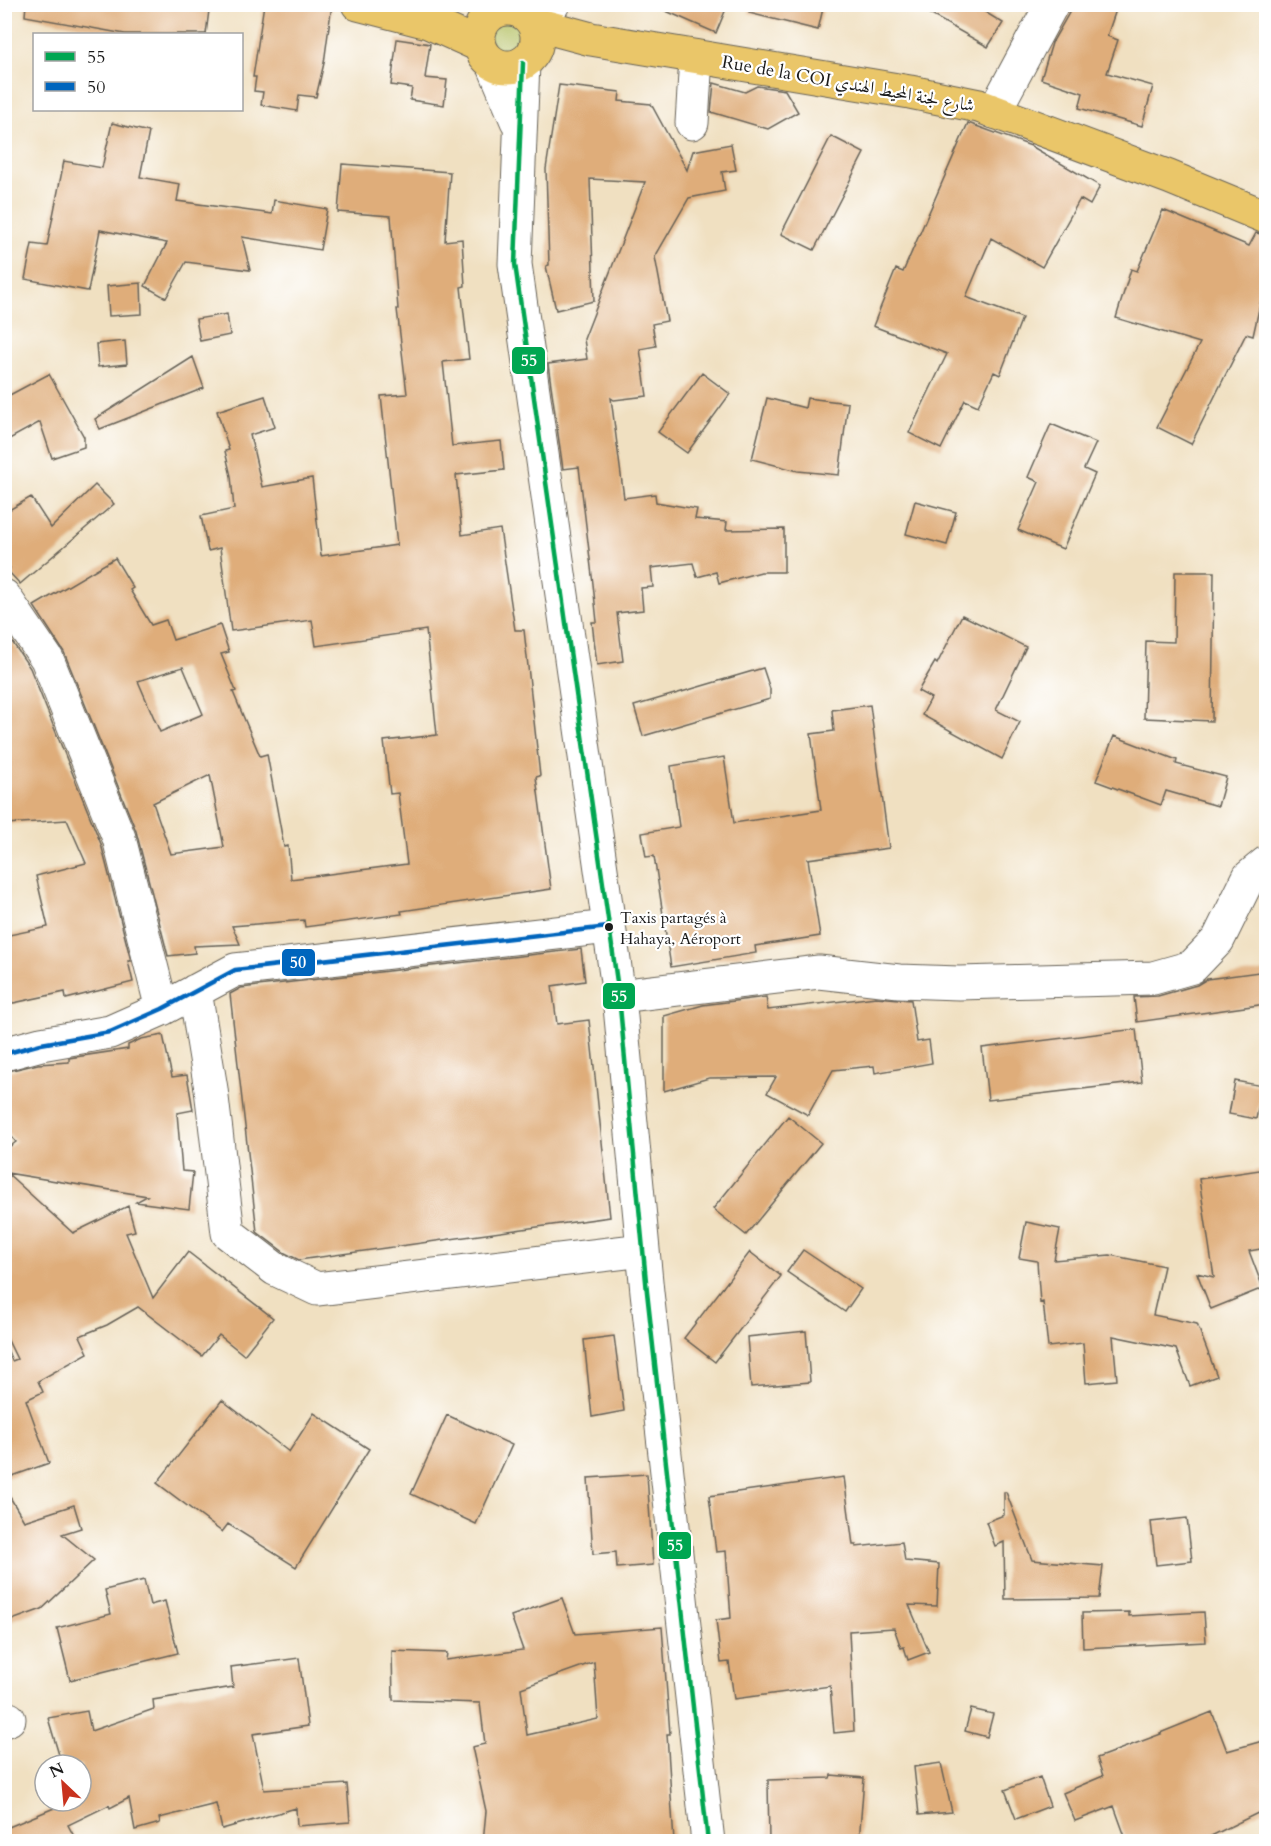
<svg xmlns="http://www.w3.org/2000/svg" width="1271" height="1846" font-family="Cardo,Amiri,serif">
  <rect width="100%" height="100%" fill="#fff"/>
  <filter id="ink" filterUnits="userSpaceOnUse"><feTurbulence type="fractalNoise" baseFrequency=".0167" numOctaves="2"/><feDisplacementMap in="SourceGraphic" scale="12" xChannelSelector="R" yChannelSelector="G"/><feConvolveMatrix kernelMatrix="1 2 1 2 8 2 1 2 1" color-interpolation-filters="sRGB"/></filter>
  <filter id="wash" filterUnits="userSpaceOnUse"><feTurbulence type="fractalNoise" baseFrequency=".008" numOctaves="4" result="noise"/><feDisplacementMap in="SourceGraphic" scale="24" xChannelSelector="R" yChannelSelector="G"/><feGaussianBlur stdDeviation="1.35" result="paint"/><feColorMatrix in="noise" values="0 0 0 0 0 0 0 0 0 0 0 0 0 0 0 0 0 1.4 0 .05"/><feComposite in="paint" operator="in"/></filter>
  <g filter="url(#wash)">
    <rect width="100%" height="100%" fill="#f0e0c1"/>
    <!-- green -->
    <path fill="#b3bf61" stroke="#686e3e" stroke-width="1.5" d="M505 14 519 17 530 34C529 55 518 58 500 59L485 33 488 26Z"/>
    <g id="blocks">
      <!-- building -->
      <path fill="#dfad7a" fill-rule="evenodd" d="M26 4H172L209 10 206 34H125L25 16Z
        M264 4H332L324 63 316 97 299 95 297 111 261 105 263 92 254 91 256 77H253Z
        M650 4H728L716 33Z
        M750 4H824L818 30 749 13Z
        M912 4H972L1003 23 988 47Z
        M1071 4H1118L1107 36 1118 40 1107 73 1153 86 1142 126 1079 108 1083 93 1041 79 1052 43 1069 13Z
        M397 39 430 44 425 78 447 80 444 105 410 100 412 88 391 85Z
        M714 83 745 92 757 86 785 90 798 112 768 129 711 112Z
        M559 85 620 92 619 101 651 104 687 170 693 151 731 144 736 170 722 172 725 191 689 198 655 257 667 321 652 324 656 346 640 349 647 396 614 400 611 398 624 498 655 494 656 502 697 509 695 519 727 522 726 530 784 529V572H761L719 583 716 572 697 577 693 563 651 568 653 587 641 588 643 610 617 613 623 661 597 665 592 622H597L593 584 579 467 563 469 548 364 587 359 584 339 645 182 590 179 594 301 556 310 546 266 549 265 546 169Z
        M112 123 149 132 140 177 180 184 177 201 272 214 274 200 327 209 320 250 242 237 250 270 186 262 166 298 145 286 167 243 100 230 88 291 25 279 32 244 47 246 64 161 102 168Z
        M968 123 1031 146 1100 186 1090 205 1080 199 1042 267 991 238 966 297 1022 318 1000 375 994 372 978 406 965 400 941 449 909 433 947 354 873 326 896 269 903 272Z
        M831 136 864 153 814 250 781 234Z
        M342 164 450 172 445 241 462 239 465 286 461 287 469 359 443 362 452 446 501 441 504 470 456 475 462 535 500 529 515 630H524L540 776 536 777 551 889 401 911 402 914 305 927 304 920 232 926 240 944 194 946 195 953 168 956 136 831 64 652 34 606 115 558 133 588 130 590 151 625 166 620 173 640 220 625 229 652 221 654 236 691 233 692 260 756 267 754 284 847 288 846 291 879 407 864 398 793 390 794 384 741 437 735 426 630 316 646 312 620 231 631 220 548 208 551 201 516 234 509 231 476 225 451 229 450 217 411 265 396 275 427 250 435 262 487 312 478 321 556 397 545 381 396 407 394 397 309H398L391 216 338 212ZM183 667 203 714 160 732 138 681ZM210 775 224 847 171 854 153 803Z
        M1163 210 1249 246 1256 233 1266 235V303L1261 300 1253 336 1246 334 1191 444 1157 427 1200 343 1116 318 1131 269 1137 271Z
        M141 283 142 314 109 316 107 286Z
        M227 314 230 335 200 341 196 319Z
        M125 341 127 364 98 367 96 344Z
        M193 357 204 388 100 429 95 419Z
        M702 373 730 394 687 453 658 432Z
        M49 374 84 437V447L52 458 40 422 4 442V398Z
        M767 398 805 408 807 398 848 403 839 475 798 471 752 459Z
        M1051 424 1096 443 1084 469 1095 474 1063 549 1018 530 1039 482 1028 477Z
        M95 485 114 504 20 584 8 571 10 568 4 559V513L31 497 51 528Z
        M915 501 956 512 947 545 906 534Z
        M1175 572H1214L1212 721 1144 718 1146 641 1174 642Z
        M962 615 1026 647 996 710 1020 722 1002 759 922 715 931 698 918 691 935 662 937 664Z
        M4 630 30 668 101 844 131 961H128L133 982 66 999 65 992 4 1005V936L48 927 36 876 86 863 67 820 6 824Z
        M763 668 770 689V699L643 736 634 706Z
        M870 705 889 848 808 859 820 936 755 946 756 953 671 967 654 856 646 857 642 833 679 827 671 766 724 757 734 823 821 810 811 734 834 731 832 710Z
        M1114 736 1177 760 1176 764 1226 777 1218 806 1166 791 1161 805 1096 781Z
        M581 949 585 981 552 986 557 1024 589 1020 610 1217 299 1260 285 1253 257 1232 230 994 241 988Z
        M1266 971V1004L1137 1022 1134 997 1158 996 1197 985 1207 979Z
        M766 997 768 1010 876 997 911 1000 917 1042 929 1040 932 1063 875 1073 874 1066 833 1070 808 1115 767 1093 776 1077 709 1078 664 1091V1016L703 1005Z
        M1136 1029 1142 1082 988 1100 982 1048Z
        M163 1035 172 1077 187 1075 193 1110 177 1113 182 1171 193 1172 189 1209 136 1202 147 1196 7 1173 73 1233 128 1206 135 1231 126 1233 153 1298 188 1252 273 1318 244 1355 219 1335 202 1356 138 1307 107 1325 80 1336 88 1353 38 1381 43 1392 26 1400 49 1463 4 1479V1350L7 1349 12 1361 17 1359 4 1332V1151L16 1142 4 1128V1072L38 1064 69 1062V1058L128 1049V1045L141 1039Z
        M1235 1081 1263 1086 1256 1119 1229 1114Z
        M788 1116 821 1143 746 1235 713 1209Z
        M1266 1169V1248L1249 1251 1263 1288 1211 1309 1197 1273 1214 1277 1199 1179Z
        M1026 1222 1060 1229 1054 1260 1110 1255 1164 1266 1153 1315 1197 1324 1217 1376 1190 1386 1176 1349 1113 1336 1117 1380 1086 1383 1083 1343 1048 1347 1043 1302 1040 1303 1037 1261 1019 1258Z
        M803 1250 861 1289 845 1312 787 1272Z
        M750 1252 781 1276 715 1362 684 1338Z
        M806 1331 810 1382 751 1387 747 1337Z
        M614 1336 624 1411 592 1417 584 1340Z
        M222 1400 289 1452 314 1413 369 1449 296 1567 228 1524 222 1532 157 1483Z
        M447 1415 512 1445 476 1524 411 1494Z
        M647 1474 653 1565 617 1568 616 1552 593 1554 588 1478Z
        M844 1477 853 1545H856V1547L902 1542 905 1561 939 1564 937 1606 909 1605 929 1652 908 1660 904 1647 901 1648 894 1628 849 1631 854 1731 834 1733 830 1686 734 1699 729 1662 721 1663 716 1620 731 1618 726 1551 716 1552 709 1496Z
        M4 1487 24 1521 74 1505 81 1528 62 1534 94 1560 42 1609 4 1623Z
        M1004 1492H1006L1032 1560 1103 1566 1099 1598 1005 1599 1004 1542 995 1546 986 1522 1004 1515Z
        M1187 1518 1192 1561 1156 1565 1151 1522Z
        M144 1580 150 1605 165 1601 178 1653 70 1680 57 1628 111 1614 105 1590Z
        M562 1598 575 1634 662 1627 670 1734H667L674 1842H483L486 1811 472 1747 485 1744 480 1703 393 1700 392 1651 447 1653 446 1660 523 1650 511 1616ZM594 1662 598 1719 527 1735 521 1688Z
        M1129 1612V1616L1204 1612 1206 1642 1083 1648 1082 1613Z
        M299 1658 308 1726 253 1734 264 1790 347 1784 350 1822 297 1826 296 1808 222 1829 216 1804 159 1818 160 1823 135 1830 129 1798 110 1808 109 1805 68 1825 77 1842H4V1829L54 1808 51 1802 81 1801V1765H62L48 1718 87 1711 91 1731 154 1709 153 1700 233 1687 231 1667Z
        M971 1709 993 1714 987 1737 965 1731Z
        M1212 1712 1227 1751 1266 1740V1809L1199 1842H1127L1114 1806 1075 1821 1063 1793 1103 1776 1097 1758 1161 1734 1160 1733Z
        M941 1763 952 1812 919 1815 914 1767Z
        M831 1775 864 1778 859 1842H769L768 1780 830 1778Z
        M1040 1777 1050 1806 1016 1819 1005 1790Z"/>
    </g>
  </g>
  <g filter="url(#ink)">
    <use href="#blocks" fill-opacity="0" stroke="#666156" stroke-width="1.5"/>
    <g fill="none" stroke-linecap="round" stroke-linejoin="round">
      <!-- minor casing -->
      <g stroke="#666156" stroke-width="35">
        <path id="minor" d="M494 4V12
          M530 18 553 4
          M523 63 515 264 619 996 647 1292 708 1842
          M493 64 517 121
          M994 112 1052 4
          M692 123 696 57
          M4 596 47 659 119 838 162 1009
          M195 991 211 1089 228 1233 275 1269 317 1289 643 1250
          M619 996 819 972 899 981 959 983 1153 978 1192 967 1218 940 1249 877 1266 863
          M4 1054 41 1044 110 1032 162 1009 235 970 608 927
          M4 1721 9 1719"/>
      </g>
      <!-- major casing -->
      <g stroke="#666156" stroke-width="35">
        <path id="major" d="M358 4 428 22 479 45
          M479 38a29 29 0 1 1 58 0a29 29 0 1 1-58 0Z
          M535 24 591 39 910 92 979 106 1169 177 1266 217"/>
      </g>
      <!-- minor -->
      <use href="#minor" stroke="#fff" stroke-width="33"/>
      <!-- major -->
      <use href="#major" stroke="#eac669" stroke-width="33"/>
      <!-- bus-1 casing -->
      <g stroke="#fff" stroke-width="9">
        <path id="bus-1" d="M523 63 515 264 619 996 647 1292 708 1842"/>
      </g>
      <!-- bus-2 casing -->
      <g stroke="#fff" stroke-width="9">
        <path id="bus-2" d="M4 1054 41 1044 110 1032 162 1009 235 970 608 927"/>
      </g>
      <!-- bus-1 -->
      <use href="#bus-1" stroke="#00a651" stroke-width="4.5"/>
      <!-- bus-2 -->
      <use href="#bus-2" stroke="#0065bd" stroke-width="4.5"/>
    </g>
  </g>
  <!-- markers -->
  <circle fill="#1c1c1c" stroke="#fff" stroke-width="2" cx="609" cy="927" r="5"/>
  <g text-anchor="middle" dominant-baseline="central" stroke-width="4.5" stroke-linejoin="round" paint-order="stroke">
    <!-- bus labels -->
    <g font-size="16" fill="#1c1c1c" stroke="#fff" text-anchor="start">
      <text x="620" y="918">Taxis partagés à<tspan x="620" dy="21">Hahaya, Aéroport</tspan></text>
    </g>
    <!-- street labels -->
    <g font-size="18" fill="#1c1c1c" stroke="#fff">
      <text transform="translate(848 84) rotate(10)">Rue de la COI شارع لجنة المحيط الهندي</text>
    </g>
  </g>
  <g stroke="#fff" stroke-width="2">
    <rect x="511" y="346" width="35" height="29" rx="6" fill="#00a651"/>
    <rect x="281" y="948" width="35" height="29" rx="6" fill="#0065bd"/>
    <rect x="602" y="982" width="34" height="28" rx="6" fill="#00a651"/>
    <rect x="658" y="1531" width="34" height="29" rx="6" fill="#00a651"/>
  </g>
  <g font-size="16" text-anchor="middle" font-weight="bold" fill="#fff">
    <text x="529" y="366">55</text>
    <text x="298" y="968">50</text>
    <text x="619" y="1002">55</text>
    <text x="675" y="1551">55</text>
  </g>
  <!-- margin -->
  <rect width="1271" height="1846" fill="none" stroke="#fff" stroke-width="24"/>
  <!-- legend -->
  <rect x="33" y="33" width="210" height="78" fill="#ffffff" stroke="#a4a4a4" stroke-width="1.5"/>
  <rect x="45" y="52" width="30" height="9" fill="#00a651" stroke="#a4a4a4" stroke-width="1.5"/>
  <text x="87" y="63" font-size="18" fill="#1c1c1c">55</text>
  <rect x="45" y="82" width="30" height="9" fill="#0065bd" stroke="#a4a4a4" stroke-width="1.5"/>
  <text x="87" y="93" font-size="18" fill="#1c1c1c">50</text>
  <!-- north arrow -->
  <g transform="translate(63 1783) rotate(334)"><circle r="28" fill="#ffffff" stroke="#a4a4a4" stroke-width="1.5"/>
  <path d="M0-4.5L10 22L0 15L-10 22Z" fill="#c8321e"/>
  <text y="-9" font-size="16" font-weight="bold" text-anchor="middle" fill="#1c1c1c">N</text>
  </g>
</svg>
